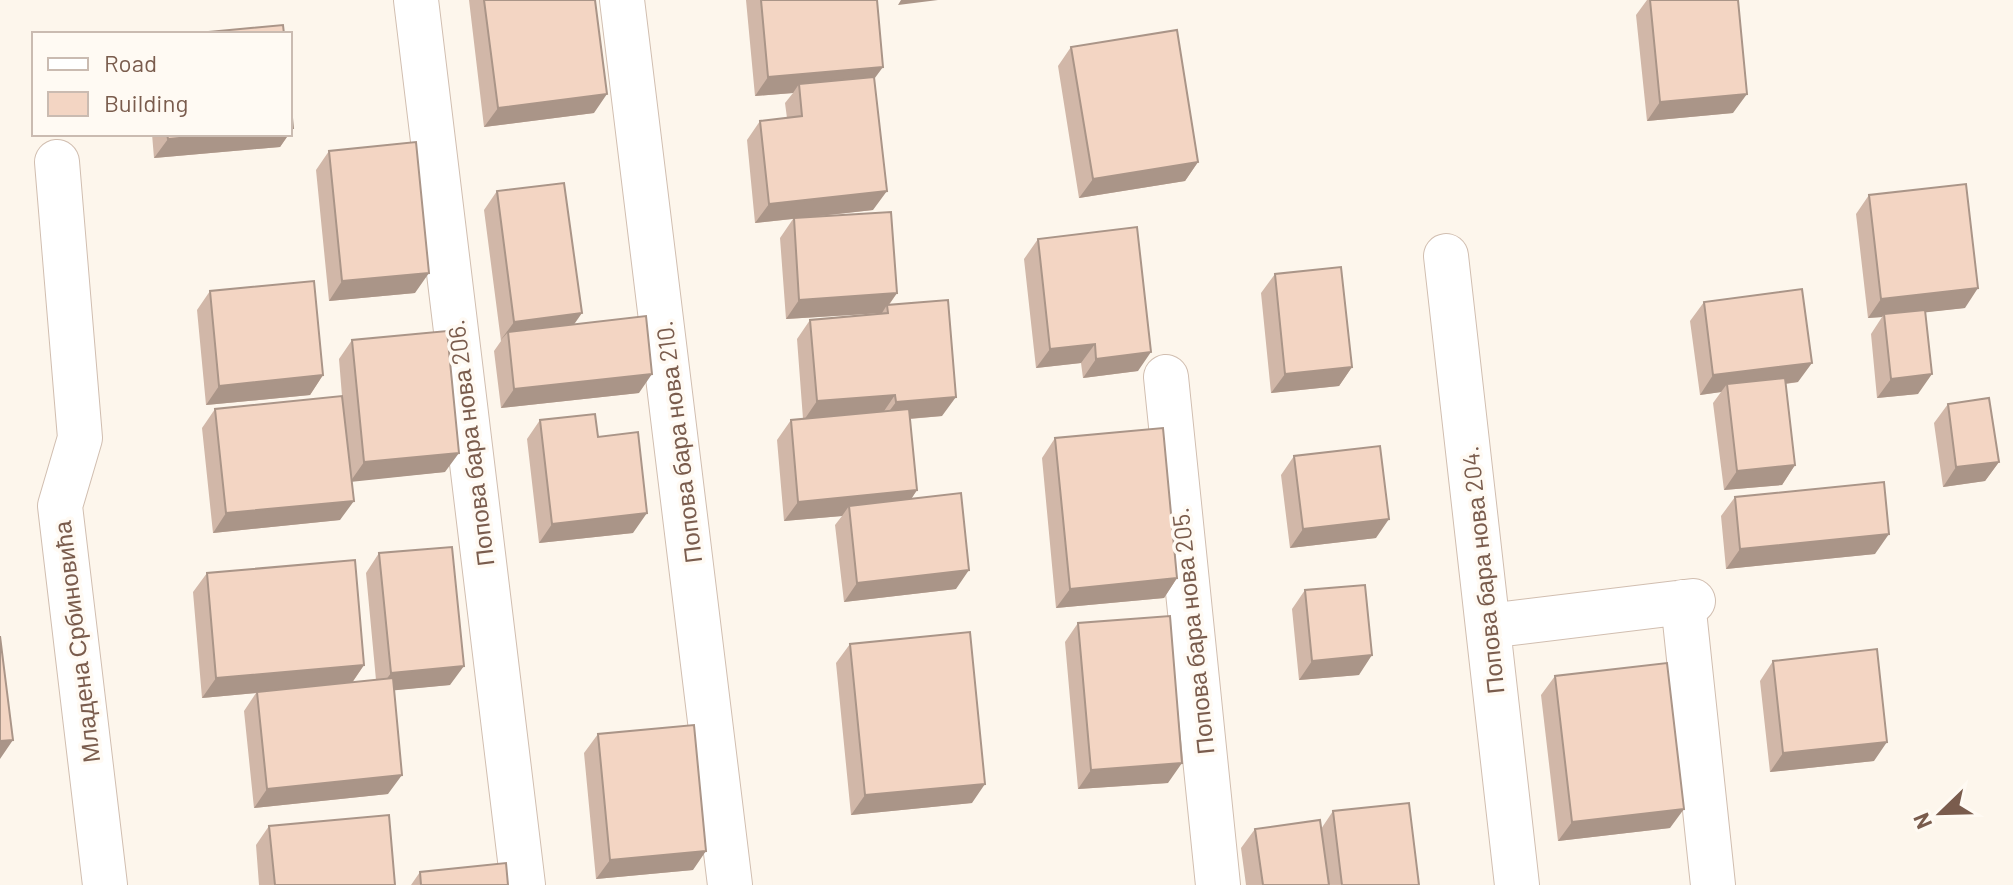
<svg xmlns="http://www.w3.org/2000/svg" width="2013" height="885" font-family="Barlow,sans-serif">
  <rect width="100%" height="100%" fill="#fdf6ec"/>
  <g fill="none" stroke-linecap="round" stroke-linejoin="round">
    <!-- street casing -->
    <g stroke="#d1beb0" stroke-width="46">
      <path id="street" d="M416 0 523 885
        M622 0 730 885
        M57 162 80 438 60 506 105 885
        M1446 256 1517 885
        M1166 377 1218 885
        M1683 602 1713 885
        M1488 626 1693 601"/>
    </g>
    <!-- street -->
    <use href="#street" stroke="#fff" stroke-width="44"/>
  </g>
  <!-- wall -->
  <path fill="#d1b7a8" d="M469 0H595L594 113 484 127Z
    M746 0H877L874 78 873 210 803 218 897 293 889 305 942 416 910 419 917 490 911 499 956 589 844 602 835 525 842 516 784 521 777 440 791 420 803 419 797 339 810 320 882 313 786 319 780 238 793 219 755 223 747 140 760 121 787 118 785 103 793 93 755 96Z
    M1647 0H1738L1733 113 1647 121 1636 15Z
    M1071 47 1198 162 1185 181 1079 198 1058 66Z
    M152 134H289L280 147 154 158Z
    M329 151 415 293 329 301 316 170Z
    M497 191 574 324 639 393 501 408 494 351 501 341 484 210Z
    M1869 195 1965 308 1925 312 1918 394 1877 398 1871 334 1882 317 1868 318 1856 214Z
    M1038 239 1138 371 1083 378 1081 363 1036 368 1024 259Z
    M1275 274 1352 367 1339 386 1271 393 1261 293Z
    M210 291 323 375 310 395 206 405 197 310Z
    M1704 302 1798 382 1786 384 1795 465 1782 485 1724 490 1713 403 1721 392 1700 395 1690 321Z
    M352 340 445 472 351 481 340 520 213 533 202 428 215 409 342 396 339 359Z
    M1948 404 1999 462 1985 481 1943 487 1934 423Z
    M540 420 598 437 633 533 539 543 527 439Z
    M1055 438 1177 578 1164 598 1056 608 1042 458Z
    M1294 456 1376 538 1290 548 1281 475Z
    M1735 497 1875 554 1726 569 1721 516Z
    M379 553 450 685 394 690 388 794 254 808 244 711 256 693 202 698 193 592 207 573 364 665 352 683 376 680 366 573Z
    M1305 590 1359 675 1299 680 1292 609Z
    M1078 623 1168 783 1078 789 1065 642Z
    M850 644 972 803 851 815 836 663Z
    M1773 661 1874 761 1770 772 1760 681Z
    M1555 676 1670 828 1558 841 1541 695Z
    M598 734 693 870 596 879 584 753Z
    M1333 811 1419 885H1246L1241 848 1255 829H1321Z
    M269 826 395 885H259L256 845Z
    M420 872 508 885H411Z"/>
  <!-- shaded-wall -->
  <path fill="#aa9588" d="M901 0H938L898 5Z
    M883 67 869 86 799 84 793 93 755 96 768 77Z
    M607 94 594 113 484 127 498 108Z
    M1747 94 1733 113 1647 121 1660 102Z
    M224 134H289L280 147 154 158 168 139Z
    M1198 162 1185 181 1079 198 1093 179Z
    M887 191 873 210 755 223 769 204Z
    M429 273 415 293 329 301 342 281Z
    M1978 288 1965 308 1884 317V314L1882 317 1868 318 1881 299Z
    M897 293 887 307V305L882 313 786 319 799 300Z
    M582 313 568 333 508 332 500 341 514 322Z
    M1095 344 1081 363 1036 368 1050 349Z
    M1151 352 1138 371 1083 378 1096 359Z
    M1812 363 1798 382 1728 391 1727 384 1721 392 1700 395 1713 375Z
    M1352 367 1339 386 1271 393 1285 374Z
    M652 374 639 393 501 408 514 389Z
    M1932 374 1918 394 1877 398 1891 379Z
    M323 375 310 395 206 405 219 386Z
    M895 395 882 414 804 420 817 401Z
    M956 397 942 416 882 421 896 402Z
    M459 453 445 472 350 482 364 462Z
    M1999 462 1985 481 1943 487 1956 467Z
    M1795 465 1782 485 1724 490 1737 471Z
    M917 490 904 510 849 506 842 516 784 521 798 502Z
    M354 501 340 520 213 533 226 513Z
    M647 513 633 533 539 543 552 524Z
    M1389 519 1376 538 1290 548 1303 529Z
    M1889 534 1875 554 1726 569 1740 549Z
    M969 570 956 589 844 602 857 583Z
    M1177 578 1164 598 1056 608 1070 589Z
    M1372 655 1359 675 1299 680 1312 661Z
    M364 665 351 684 202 698 216 678Z
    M464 666 450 685 377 692 391 673Z
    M13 740 0 759V741Z
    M1887 742 1874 761 1770 772 1783 753Z
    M1182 763 1168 783 1078 789 1091 770Z
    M402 775 388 794 254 808 267 789Z
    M985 784 972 803 851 815 865 795Z
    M1684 809 1670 828 1558 841 1572 822Z
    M706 851 693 870 596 879 610 860Z"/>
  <!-- building -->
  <path fill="#f3d5c3" stroke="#aa9588" stroke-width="2" d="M484 0H595L607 94 498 108Z
    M761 0H877L883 67 768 77Z
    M1650 0H1738L1747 94 1660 102Z
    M283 25 284 34H187Z
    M1177 30 1198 162 1093 179 1071 47Z
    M874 77 887 191 769 204 760 121 802 116 799 84Z
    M290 97 293 128H290Z
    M167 134H224L168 139Z
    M416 142 429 273 342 281 329 151Z
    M564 183 582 313 514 322 497 191Z
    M1966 184 1978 288 1881 299 1869 195Z
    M891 212 897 293 799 300 794 218Z
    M1137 227 1151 352 1096 359 1095 344 1050 349 1038 239Z
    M1341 267 1352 367 1285 374 1275 274Z
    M314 281 323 375 219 386 210 291Z
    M1802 289 1812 363 1713 375 1704 302Z
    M948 300 956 397 896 402 895 395 817 401 810 320 888 313 887 305Z
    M1925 310 1932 374 1891 379 1884 314Z
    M646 316 652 374 514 389 508 332Z
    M447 331 459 453 364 462 352 340Z
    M1785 378 1795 465 1737 471 1727 384Z
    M342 396 354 501 226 513 215 409Z
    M1989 398 1999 462 1956 467 1948 404Z
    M909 409 917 490 798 502 791 420Z
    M595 414 598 437 638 432 647 513 552 524 540 420Z
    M1163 428 1177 578 1070 589 1055 438Z
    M1380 446 1389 519 1303 529 1294 456Z
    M1884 482 1889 534 1740 549 1735 497Z
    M961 493 969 570 857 583 849 506Z
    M452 547 464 666 391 673 379 553Z
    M355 560 364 665 216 678 207 573Z
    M1365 585 1372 655 1312 661 1305 590Z
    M1170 616 1182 763 1091 770 1078 623Z
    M970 632 985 784 865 795 850 644Z
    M0 636 13 740 0 741Z
    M1877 649 1887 742 1783 753 1773 661Z
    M1667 663 1684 809 1572 822 1555 676Z
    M393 678 402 775 267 789 257 692Z
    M694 725 706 851 610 860 598 734Z
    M1409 803 1419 885H1342L1333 811Z
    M389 815 395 885H275L269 826Z
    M1320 820 1329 885H1263L1255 829Z
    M506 863 508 885H421L420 872Z"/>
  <g text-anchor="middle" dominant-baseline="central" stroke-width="7" stroke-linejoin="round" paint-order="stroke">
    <!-- street labels -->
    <g font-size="24" fill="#7a5c4d" stroke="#fffaf3">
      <text transform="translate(678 442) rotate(-97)">Попова бара нова 210.</text>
      <text transform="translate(470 443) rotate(-97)">Попова бара нова 206.</text>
      <text transform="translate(1482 570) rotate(-96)">Попова бара нова 204.</text>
      <text transform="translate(1192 631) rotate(-96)">Попова бара нова 205.</text>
      <text transform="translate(76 642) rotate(-97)">Младена Србиновића</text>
    </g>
  </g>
  <!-- legend -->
  <rect x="32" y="32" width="260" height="104" fill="#fffaf3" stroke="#cabbb1" stroke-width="2"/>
  <rect x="48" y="58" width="40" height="12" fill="#ffffff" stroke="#cabbb1" stroke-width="2"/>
  <text x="104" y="72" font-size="24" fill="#7a5c4d">Road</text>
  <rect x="48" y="92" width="40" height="24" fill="#f3d5c3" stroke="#cabbb1" stroke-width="2"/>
  <text x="104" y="112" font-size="24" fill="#7a5c4d">Building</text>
  <!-- north arrow -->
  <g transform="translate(1941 813) rotate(247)" stroke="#fffaf3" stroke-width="6" paint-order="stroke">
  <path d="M0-6L14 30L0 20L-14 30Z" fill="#7a5c4d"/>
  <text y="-12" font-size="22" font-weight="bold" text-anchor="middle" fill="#7a5c4d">N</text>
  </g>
</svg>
